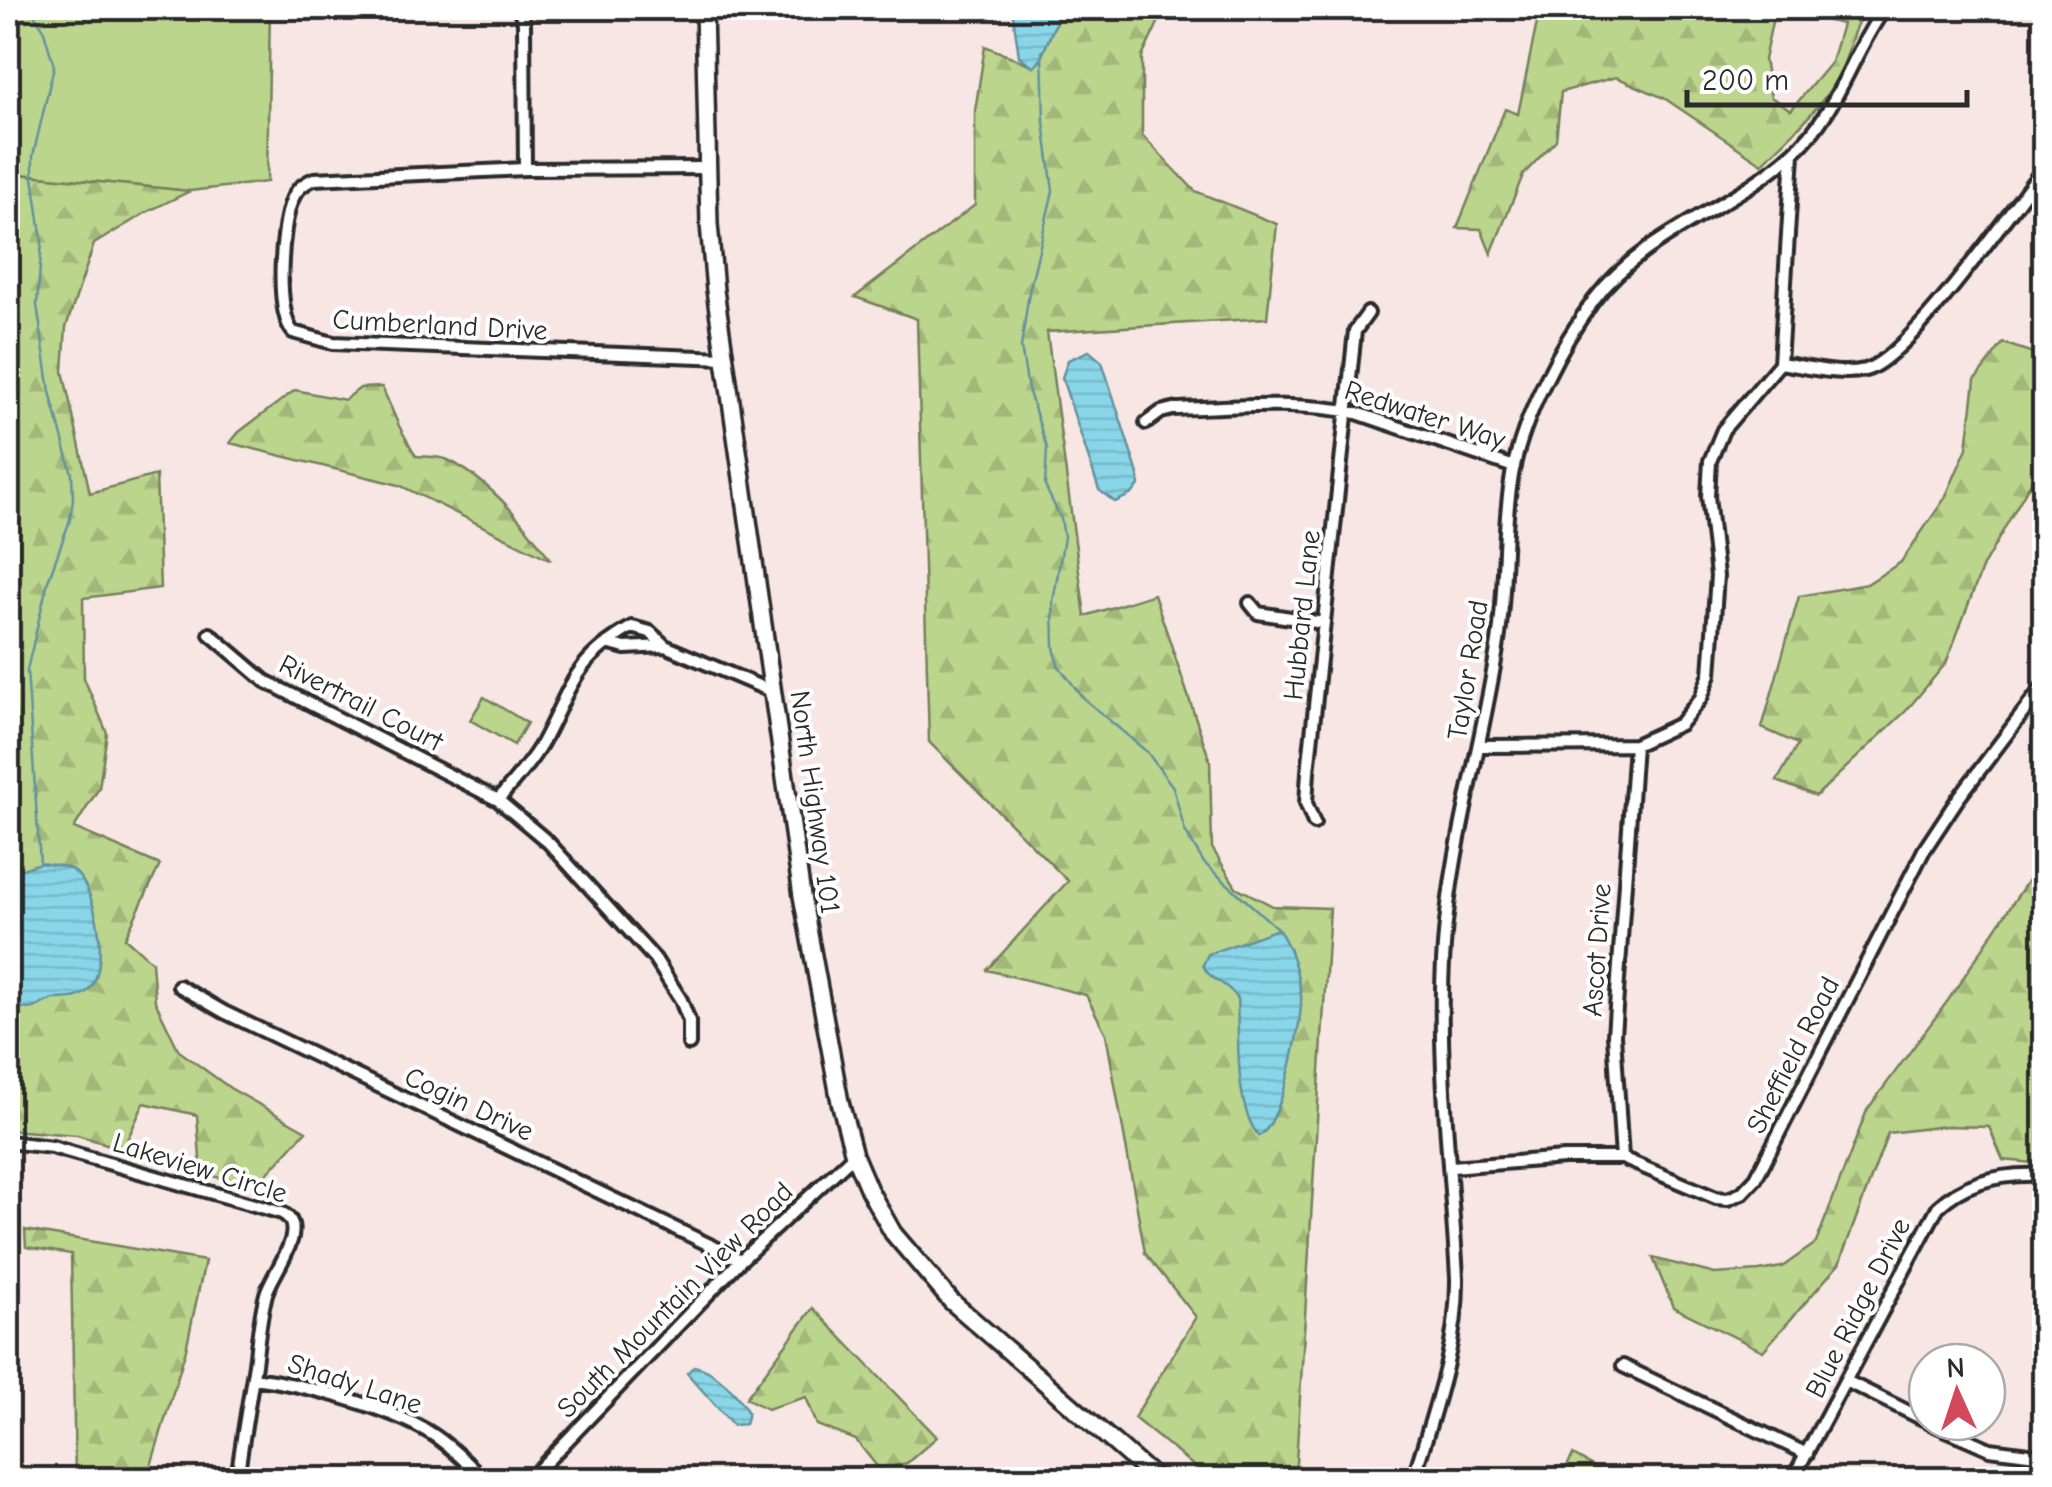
<svg xmlns="http://www.w3.org/2000/svg" width="2052" height="1487" font-family="'Comic Neue',sans-serif">
  <defs>
    <pattern id="forest-firs" width="22" height="20" patternUnits="userSpaceOnUse" patternTransform="scale(2.5)"><rect width="22" height="20" fill="#bcd58c"/><path d="M5 1l3.5 6h-7zM16 11l3.5 6h-7z" fill="#a2b779"/></pattern>
    <pattern id="water-rules" width="6" height="5" patternUnits="userSpaceOnUse" patternTransform="scale(2.5)"><rect width="6" height="5" fill="#89d6e9"/><path d="M0 2.5h6" fill="none" stroke="#76b8c8"/></pattern>
  </defs>
  <rect width="100%" height="100%" fill="#f8e6e4"/>
  <filter id="ink" filterUnits="userSpaceOnUse"><feTurbulence type="fractalNoise" baseFrequency=".01" numOctaves="2"/><feDisplacementMap in="SourceGraphic" scale="20" xChannelSelector="R" yChannelSelector="G"/><feConvolveMatrix kernelMatrix="1 2 1 2 8 2 1 2 1" color-interpolation-filters="sRGB"/></filter>
  <g filter="url(#ink)">
    <!-- green -->
    <path fill="#bcd58c" stroke="#74805c" stroke-width="2.5" d="M8 8H270L267 182 190 191 8 173Z
      M484 697 527 723 514 745 470 720Z"/>
    <!-- forest -->
    <path fill="url(#forest-firs)" stroke="#74805c" stroke-width="2.5" d="M1062 8H1165L1142 57V135L1195 191 1277 224 1267 318 1047 332 1085 616 1154 594 1210 761 1212 848 1236 887 1273 906 1330 908 1295 1479H1210L1134 1418 1196 1317 1145 1253 1106 1034 1086 995 987 970 1068 881 929 742 917 319 855 297 975 205V111L985 46 1034 66 1039 62Z
      M1540 8H1775L1764 60 1771 97 1791 110 1831 62 1842 24 1821 19 1816 8H1866C1853 26 1851 46 1843 66 1827 104 1790 135 1762 164L1664 98 1616 77 1561 92 1556 140 1523 175 1491 254 1481 229 1457 228 1505 109 1518 114Z
      M8 173 190 191 147 212 94 244 66 327 63 371 90 493 156 475 160 588 83 598 84 678 107 733 99 788 74 828 160 865 125 938 152 962 155 1001 179 1051 230 1088 306 1131 257 1185 201 1174 197 1115 144 1103 123 1149 77 1135 8 1130V856L11 853 8 831Z
      M2044 335V459L1983 566 1946 663 1906 711 1816 796 1777 781 1798 744 1762 728 1799 596 1867 584 1901 562 1945 498 1967 448 1975 380 2003 343 2033 353Z
      M382 387 399 426 416 456C426 457 439 456 448 460 488 479 526 525 551 560L399 485 230 443 239 432 295 390 345 400 360 388Z
      M2044 856V1164L2003 1160 1989 1127 1946 1126 1888 1133 1839 1264 1763 1351 1673 1307 1653 1258 1715 1274 1759 1271 1782 1267 1816 1243 1867 1110 1949 999Z
      M25 1230 205 1261 186 1349 147 1479H75L71 1254 26 1247Z
      M813 1308 937 1437 907 1463 879 1469 856 1440 817 1425 806 1397 767 1409 746 1398Z
      M1573 1455 1616 1479H1560Z"/>
    <!-- water -->
    <path fill="url(#water-rules)" stroke="#63929d" stroke-width="2.5" d="M1012 8H1062L1039 62 1034 67 1019 56Z
      M1089 351 1102 362 1138 474 1139 485 1132 494 1115 502 1099 490 1062 378 1068 360Z
      M40 863C52 865 68 865 77 874 98 895 112 974 85 993 75 1000 65 998 54 999 40 1002 36 1013 19 1007 6 976 18 950 18 918 18 904 7 894 8 880L16 871Z
      M1278 929C1291 947 1298 973 1301 995 1303 1022 1282 1124 1259 1136 1234 1108 1239 1035 1237 998 1228 982 1209 981 1203 965L1208 954Z
      M694 1366C714 1369 738 1394 748 1413L745 1424 733 1425 687 1373Z"/>
    <g fill="none" stroke-linecap="round" stroke-linejoin="round">
      <!-- stream -->
      <path stroke="#63929d" stroke-width="2.5" d="M30 8 43 28 54 66 33 156V177L42 241 37 305 50 392 72 474 73 499 70 520 48 581 27 670 40 863
        M1042 51 1044 122 1053 191 1029 292 1021 347 1028 389 1047 448 1045 486 1061 519 1064 537 1053 602 1054 647 1058 665 1083 698 1147 752 1173 787 1185 831 1204 863 1278 929"/>
      <!-- minor casing -->
      <g stroke="#2b2b2b" stroke-width="18">
        <path id="minor" d="M519 8 524 22 525 169
          M706 168 525 169 314 179C304 183 296 189 292 200 281 226 275 311 293 332L333 343 726 358
          M1780 363C1807 367 1839 376 1865 370 1908 359 2011 209 2044 168
          M1146 423 1161 412 1173 409C1235 407 1296 401 1357 413L1514 467
          M1250 603 1258 613 1323 623
          M210 634 265 681 498 800 548 842 655 959 681 1000 689 1021V1044
          M607 643 625 648 664 646
          M1480 746 1635 745 1680 724 1701 698 1710 674 1717 576 1708 496 1710 461 1723 430 1780 363 1793 154
          M498 800C513 782 531 763 542 743 572 687 572 661 632 627L650 632 665 646 773 692
          M1314 823 1306 803 1308 772 1355 331 1368 313
          M179 986 224 1012 741 1260
          M8 1142 52 1147 282 1213C311 1228 272 1272 266 1294 260 1317 258 1341 255 1364 249 1402 242 1441 237 1480
          M1622 1158 1614 1035 1635 745
          M1452 1167 1564 1158H1622L1716 1198 1728 1199 1742 1193 1756 1178 1924 850 1957 800 2044 685
          M1623 1366 1807 1454
          M253 1378C303 1384 389 1407 432 1434 451 1446 468 1464 485 1480
          M1846 1381 1927 1421
          M1928 1422 1990 1449 2044 1456
          M529 1480 741 1260 854 1155
          M1413 1480C1433 1413 1458 1347 1457 1278 1451 1168 1436 1056 1444 946 1451 844 1483 744 1498 642 1507 585 1502 526 1513 470 1524 416 1561 344 1594 300 1645 232 1732 209 1793 153 1838 113 1851 54 1885 8
          M1792 1480 1938 1207C1967 1179 2006 1173 2044 1175"/>
      </g>
      <!-- secondary casing -->
      <g stroke="#2b2b2b" stroke-width="22">
        <path id="secondary" d="M704 8 709 224 715 290 802 896 840 1102 854 1155 869 1190 893 1233 951 1301 1157 1480"/>
      </g>
      <!-- minor -->
      <use href="#minor" stroke="#fff" stroke-width="10"/>
      <!-- secondary -->
      <use href="#secondary" stroke="#fff" stroke-width="15"/>
    </g>
  </g>
  <g text-anchor="middle" dominant-baseline="central" stroke-width="8" stroke-linejoin="round" paint-order="stroke">
    <!-- street labels -->
    <g font-size="28" fill="#2b2b2b" stroke="#fff">
      <text transform="translate(440 325) rotate(3)">Cumberland Drive</text>
      <text transform="translate(1425 415) rotate(18)">Redwater Way</text>
      <text transform="translate(1302 615) rotate(-84)">Hubbard Lane</text>
      <text transform="translate(1468 670) rotate(-81)">Taylor Road</text>
      <text transform="translate(361 703) rotate(27)">Rivertrail Court</text>
      <text transform="translate(815 802) rotate(82)">North Highway 101</text>
      <text transform="translate(1597 950) rotate(-86)">Ascot Drive</text>
      <text transform="translate(1793 1055) rotate(-63)">Sheffield Road</text>
      <text transform="translate(469 1104) rotate(25)">Cogin Drive</text>
      <text transform="translate(200 1168) rotate(17)">Lakeview Circle</text>
      <text transform="translate(675 1300) rotate(-45)">South Mountain View Road</text>
      <text transform="translate(1858 1308) rotate(-63)">Blue Ridge Drive</text>
      <text transform="translate(355 1384) rotate(18)">Shady Lane</text>
    </g>
  </g>
  <!-- margin -->
  <rect width="2052" height="1487" fill="none" stroke="#fff" stroke-width="40"/>
  <rect x="20" y="20" width="2012" height="1447" fill="none" stroke="#2b2b2b" stroke-width="4" filter="url(#ink)"/>
  <!-- north arrow -->
  <g transform="translate(1957 1392) rotate(357)"><circle r="48" fill="#ffffff" stroke="#aaaaaa" stroke-width="2.5"/>
  <path d="M0-8L18 38L0 25L-18 38Z" fill="#d1495b"/>
  <text y="-15" font-size="28" font-weight="bold" text-anchor="middle" fill="#2b2b2b">N</text>
  </g>
  <!-- scale -->
  <path d="M1687 90v15h280v-15" fill="none" stroke="#2b2b2b" stroke-width="5"/>
  <text x="1702" y="90" font-size="30" fill="#2b2b2b" stroke="#ffffff" stroke-width="8" paint-order="stroke">200 m</text>
</svg>
